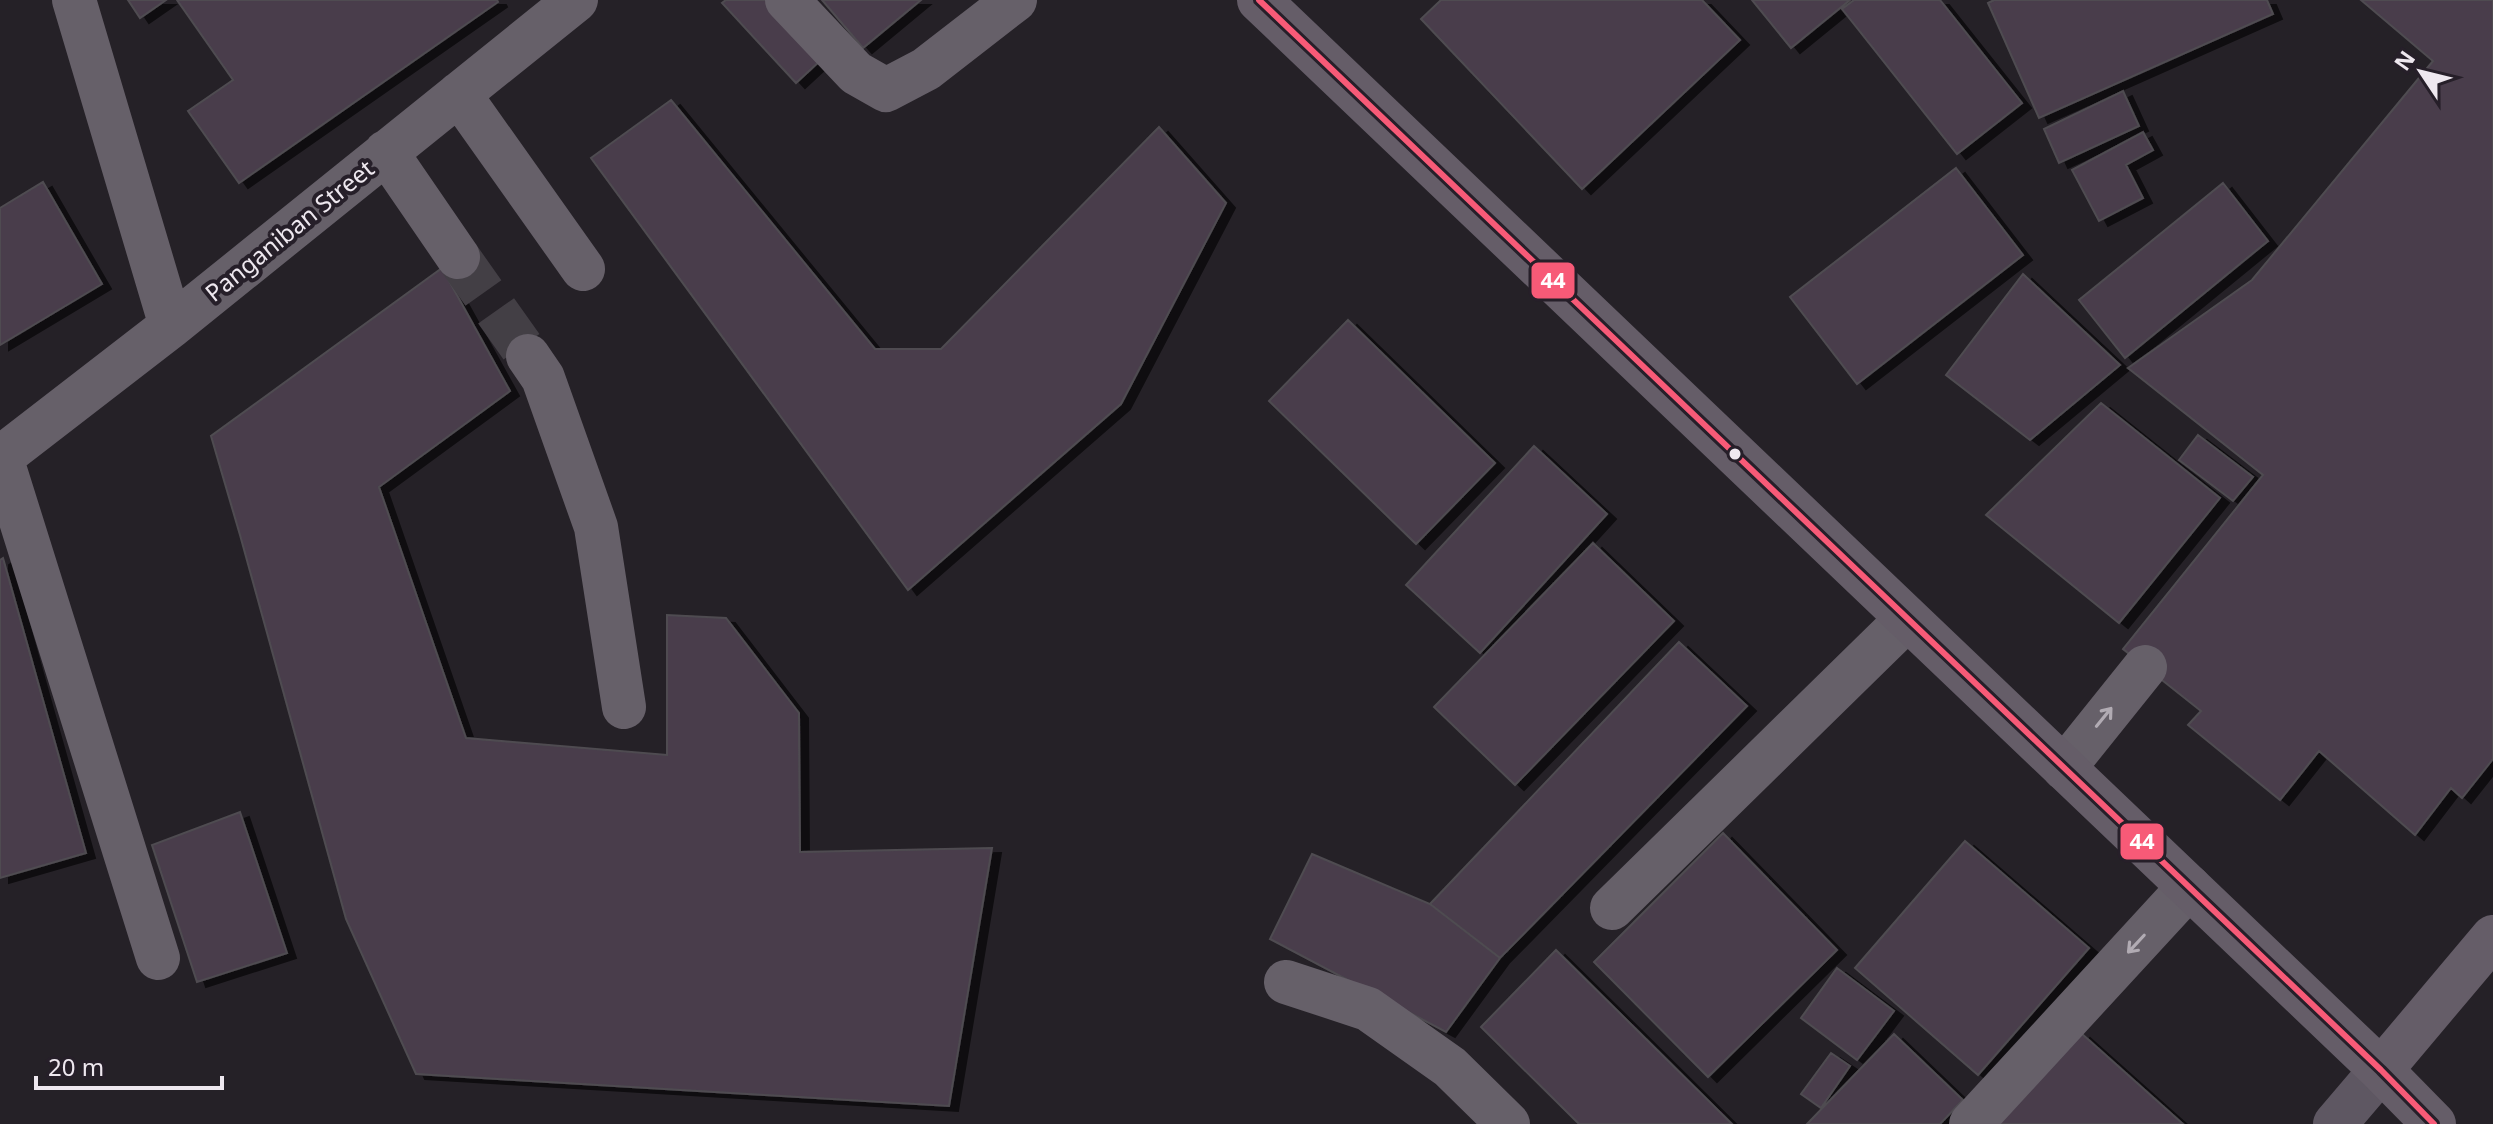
<svg xmlns="http://www.w3.org/2000/svg" width="2493" height="1124" font-family="'Noto Sans',sans-serif">
  <defs>
    <filter id="shadow"><feDropShadow dx="9" dy="5" stdDeviation="0" flood-color="#0009"/></filter>
  </defs>
  <rect width="100%" height="100%" fill="#252127"/>
  <!-- building -->
  <path fill="#483e4c" stroke="#4f4c51" stroke-width="2" filter="url(#shadow)" d="M128 0H166L140 18Z
    M177 0H497L498 2 239 183 188 111 233 80Z
    M726 0H767L822 59 796 83 722 3Z
    M822 0H921L863 48Z
    M1441 0H1702L1740 40 1582 189 1421 19Z
    M1752 0H1850L1791 48Z
    M1854 0H1940L2022 103 1957 154 1842 9Z
    M1994 0H2267L2273 14 2039 118 1988 3Z
    M2361 0H2493V759L2462 798 2451 788 2415 835 2319 751 2280 800 2188 725 2201 711 2123 649 2263 475 2128 368 2252 280 2433 61Z
    M2123 91 2139 126 2059 163 2044 129Z
    M671 100 875 349H941L1159 127 1226 203 1121 404 908 590 591 158Z
    M2143 132 2153 150 2126 165 2143 198 2099 221 2072 170Z
    M1956 168 2023 255 1857 384 1790 297Z
    M43 182 102 284 0 345V208Z
    M2223 183 2268 241 2125 358 2079 300Z
    M442 268 510 391 379 487 466 738 667 755V615L726 618 799 713 800 852 992 848 949 1106 416 1074 346 919 240 535 211 436Z
    M2023 274 2120 365 2030 440 1946 375Z
    M1348 320 1495 463 1416 544 1269 401Z
    M2101 403 2220 498 2119 623 1986 515Z
    M2198 435 2253 477 2233 501 2179 460Z
    M1534 446 1607 514 1480 653 1406 585Z
    M1593 543 1674 621 1515 785 1434 707Z
    M3 558 86 853 0 878V560Z
    M1679 642 1747 706 1500 958 1430 904Z
    M240 812 287 953 197 982 152 845Z
    M1723 833 1837 950 1708 1077 1594 962Z
    M1965 841 2089 948 1978 1075 1855 968Z
    M1312 854 1430 904 1500 958 1446 1032 1270 939Z
    M1556 950 1732 1124H1579L1481 1027Z
    M1837 968 1894 1011 1857 1060 1801 1018Z
    M2081 1033 2183 1124H1997Z
    M1894 1034 1963 1100 1940 1124H1807Z
    M1831 1053 1850 1066 1821 1108 1801 1094Z"/>
  <g fill="none" stroke-linecap="round" stroke-linejoin="round">
    <!-- minor-tunnel -->
    <path stroke="#433f45" stroke-width="44" stroke-dasharray="44 22" stroke-linecap="butt" d="M458 257 528 356"/>
    <!-- minor -->
    <path stroke="#666069" stroke-width="44" d="M74 0 171 326
      M787 0 856 73 886 90 926 69 1015 0
      M459 94 583 269
      M386 152 458 257
      M528 356 543 378 596 527 624 707
      M1 457 158 958
      M0 458 171 326 576 0
      M2064 768 2145 667
      M1612 908 1907 619
      M1286 982 1368 1009 1450 1067 1508 1124
      M1971 1124 2189 887"/>
    <!-- major -->
    <path stroke="#5e5762" stroke-width="44" d="M2335 1124 2381 1070"/>
    <!-- highway -->
    <path stroke="#655d68" stroke-width="44" d="M1259 0 2381 1070 2434 1124
      M2381 1070 2493 937"/>
    <!-- bus-1 casing -->
    <g stroke="#261f29" stroke-width="12">
      <path id="bus-1" d="M1259 0 2381 1070 2434 1124"/>
    </g>
    <!-- bus-1 -->
    <use href="#bus-1" stroke="#f75a77" stroke-width="6"/>
  </g>
  <!-- one-way arrows -->
  <defs><path id="oneway-shaft" d="M-6 0H5M1.5-3L5.5 0L1.5 3" fill="none" stroke-width="1.6" stroke-linecap="round" stroke-linejoin="round" transform="scale(2)"/></defs>
  <g stroke="#b1abb3">
    <use href="#oneway-shaft" transform="translate(2104 717) rotate(-51)"/>
    <use href="#oneway-shaft" transform="translate(2136 944) rotate(133)"/>
  </g>
  <!-- markers -->
  <circle fill="#eee8ef" stroke="#261f29" stroke-width="3" cx="1735" cy="454" r="7"/>
  <g text-anchor="middle" dominant-baseline="central" stroke-width="8" stroke-linejoin="round" paint-order="stroke">
    <!-- street labels -->
    <g font-size="24" fill="#eee8ef" stroke="#261f29">
      <text transform="translate(289 230) rotate(-39)">Panganiban Street</text>
    </g>
  </g>
  <g stroke="#261f29" stroke-width="3">
    <rect x="1530" y="261" width="46" height="39" rx="8" fill="#f75a77"/>
    <rect x="2119" y="822" width="46" height="39" rx="8" fill="#f75a77"/>
  </g>
  <g font-size="22" text-anchor="middle" font-weight="bold" fill="#fff">
    <text x="1553" y="288">44</text>
    <text x="2142" y="849">44</text>
  </g>
  <!-- north arrow -->
  <g transform="translate(2421 72) rotate(305)" stroke="#261f29" stroke-width="6" paint-order="stroke">
  <path d="M0-6L14 30L0 20L-14 30Z" fill="#eee8ef"/>
  <text y="-12" font-size="22" font-weight="bold" text-anchor="middle" fill="#eee8ef">N</text>
  </g>
  <!-- scale -->
  <path d="M36 1076v12h186v-12" fill="none" stroke="#eee8ef" stroke-width="4"/>
  <text x="48" y="1076" font-size="24" fill="#eee8ef" stroke="#261f29" stroke-width="6" paint-order="stroke">20 m</text>
</svg>
